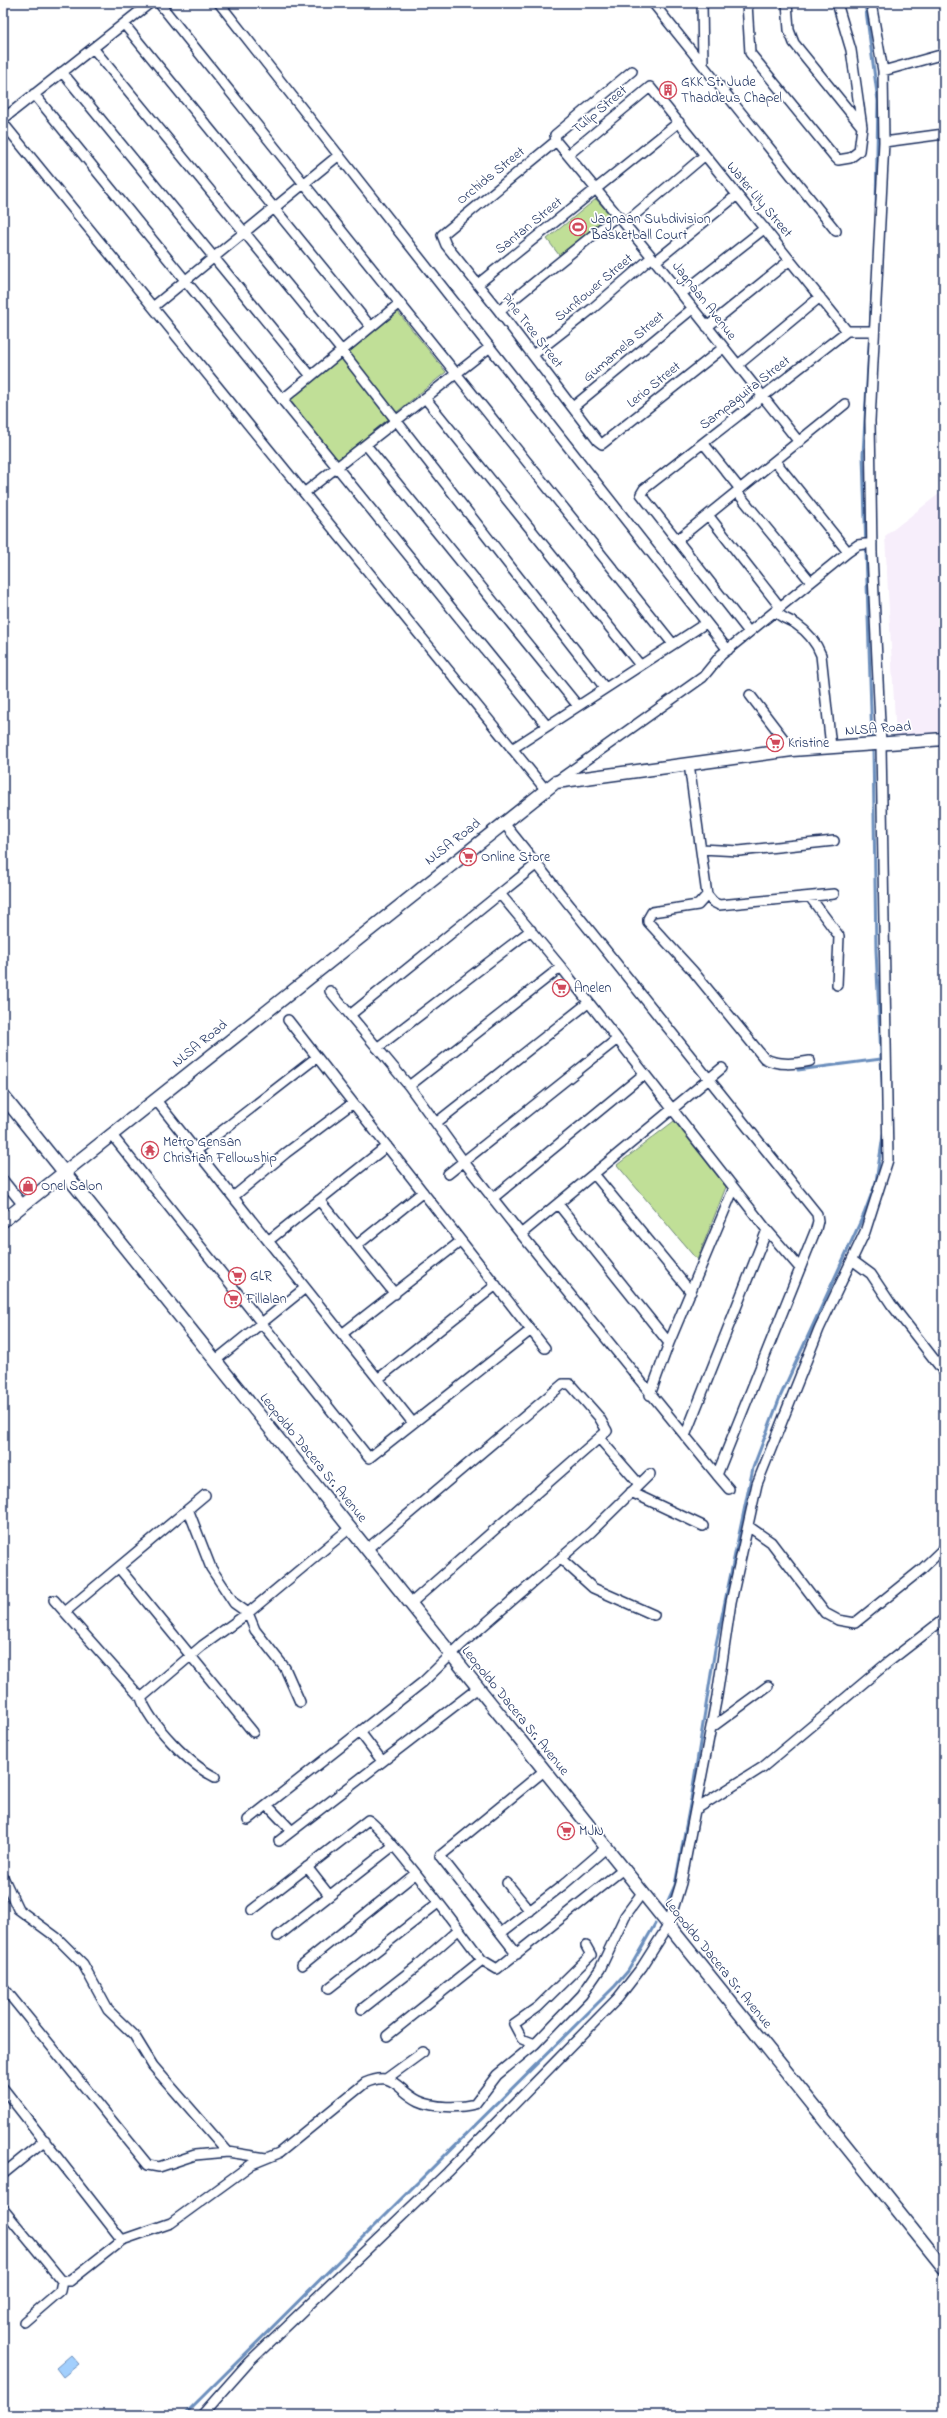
<svg xmlns="http://www.w3.org/2000/svg" width="947" height="2418" font-family="'Indie Flower',sans-serif">
  <rect width="100%" height="100%" fill="#fff"/>
  <filter id="ink" filterUnits="userSpaceOnUse"><feTurbulence type="fractalNoise" baseFrequency=".025" numOctaves="2"/><feDisplacementMap in="SourceGraphic" scale="8" xChannelSelector="R" yChannelSelector="G"/><feConvolveMatrix kernelMatrix="1 2 1 2 8 2 1 2 1" color-interpolation-filters="sRGB"/></filter>
  <g filter="url(#ink)">
    <!-- built -->
    <path fill="#f7eefb" d="M944 490V736L896 739 885 536Z"/>
    <!-- green -->
    <path fill="#c0df97" stroke="#6e877a" d="M596 199 610 215 559 255 547 239Z
      M398 312 446 372 338 460 290 400Z
      M674 1121 726 1187 697 1260 617 1165Z"/>
    <!-- water -->
    <path fill="#a2cffd" stroke="#6c8fbd" d="M71 2355 79 2364 63 2377 56 2368Z"/>
    <g fill="none" stroke-linecap="round" stroke-linejoin="round">
      <!-- stream -->
      <path stroke="#6c8fbd" stroke-width="3" d="M865 3 878 101 876 206
        M872 292 863 455 872 742
        M873 747 876 950 883 1101
        M798 1070 881 1059
        M665 1907 675 1885 691 1799 715 1649 753 1468 780 1397 864 1214 876 1182 884 1129
        M184 2415 615 1986 628 1971 655 1924"/>
      <!-- minor casing -->
      <g stroke="#1b2f5e" stroke-width="12">
        <path id="minor" d="M159 3 673 644
          M219 3 728 650
          M653 3 836 231
          M702 3 703 64
          M747 3 750 53 834 156 838 160 850 158 859 151 862 127 794 43 789 30 787 3
          M837 3 851 50 862 127
          M124 24 371 327
          M93 48 342 351 605 688
          M632 71 555 135 556 141 652 257 799 442
          M883 71 944 54
          M62 72 311 376
          M34 94 547 726
          M3 119 150 3
          M3 123 545 789
          M556 141 442 235 446 245 499 311 598 441 602 444 723 348
          M884 142 944 134
          M568 155 650 87 847 331
          M625 223 704 156
          M656 261 737 195
          M478 284 679 122
          M681 294 765 228
          M153 307 339 155
          M499 311 618 215
          M707 327 790 260
          M533 355 593 308 652 257
          M738 365 820 297
          M425 398 640 665
          M282 400 400 303
          M573 407 692 309
          M704 444 740 489
          M366 445 578 706
          M775 461 848 552
          M737 492 811 582
          M304 493 490 347
          M708 515 780 607
          M677 540 845 404
          M775 611C781 618 788 619 796 624 808 632 816 642 821 655L831 747
          M749 632 641 494 644 489 847 331H873
          M750 695 792 750
          M512 749 706 623
          M689 764 707 895 713 902 719 905 834 894
          M557 781 703 677 721 655 848 552 858 545 872 543
          M701 849 739 851 834 841
          M501 895 561 967 767 1230 799 1267
          M707 895 698 905 652 912 648 919V922L693 971 764 1058C778 1066 795 1064 810 1061
          M810 897 839 936 837 985
          M330 991 409 1086 464 1162 521 1234 717 1475 816 1229 818 1221 817 1214 503 822
          M350 1015 538 863
          M288 1020 545 1348
          M377 1048 531 930
          M409 1086 561 967
          M155 1099 413 1423
          M436 1123 588 1003
          M111 1134 369 1458 531 1330
          M196 1151 317 1057
          M448 1174 616 1040
          M594 1174 691 1292
          M3 1180 23 1205
          M233 1197 286 1153 353 1103
          M493 1198 644 1074
          M319 1200 395 1294
          M558 1204 669 1343
          M521 1234 722 1068
          M268 1241 387 1146
          M356 1246 423 1192
          M852 1260 871 1274 891 1304 944 1372
          M342 1334 461 1241
          M216 1360 305 1288
          M378 1379 496 1285
          M650 1395 669 1343 734 1188
          M685 1436 767 1230
          M599 1438 639 1484
          M717 1475 729 1489
          M631 1492 703 1526
          M188 1509 211 1568 234 1603 248 1613 255 1630 285 1668 300 1702
          M748 1526 771 1542 825 1613 838 1620 855 1623 922 1569 944 1548
          M367 1549 563 1384H570L599 1417 607 1431 410 1604
          M561 1559 593 1588 654 1615
          M119 1568 253 1732
          M54 1600 141 1698C150 1724 190 1765 215 1777
          M65 1612 205 1495
          M141 1698 202 1646 248 1613 350 1528
          M711 1728 768 1686
          M360 1732 382 1761
          M267 1805 292 1831
          M695 1810 763 1767 886 1664 944 1619
          M248 1820 423 1682 462 1644 591 1532 650 1474
          M279 1841 478 1688
          M307 1867 329 1895
          M3 1877 18 1909 56 1937 83 1964 108 2010 134 2035 153 2066 228 2152 266 2158
          M507 1883 530 1911
          M252 1910 368 1820C381 1824 467 1940 482 1960L497 1969 623 1869
          M501 1933 563 1885 606 1848
          M278 1936 393 1846
          M517 1954 440 1856 544 1771
          M302 1965 415 1874
          M3 1987 148 2165 159 2167 195 2155 228 2152
          M329 1988 438 1903
          M362 2009 417 1966 458 1930
          M387 2036 482 1960
          M535 2044 522 2039 514 2024 538 2007 591 1955 586 1946
          M386 2079 423 2052
          M3 2088 122 2240
          M3 2174 45 2140
          M3 2209 62 2281H70L122 2240 171 2223 252 2164 279 2153 365 2083C395 2070 396 2090 419 2101 434 2108 459 2108 475 2104L497 2075 535 2044 582 1995 600 1969 625 1916 642 1893
          M24 2322 60 2291 62 2281
          M202 2415 249 2362 448 2172 618 1998 642 1967 668 1926 681 1883 717 1696 731 1602 757 1484 819 1329 865 1232 888 1160 881 744 872 553 870 421 884 142 883 71 871 3"/>
      </g>
      <!-- secondary casing -->
      <g stroke="#1b2f5e" stroke-width="15">
        <path id="secondary" d="M3 1096 944 2268
          M3 1221 556 782 792 750 944 739"/>
      </g>
      <!-- minor -->
      <use href="#minor" stroke="#fff" stroke-width="9"/>
      <!-- secondary -->
      <use href="#secondary" stroke="#fff" stroke-width="12"/>
    </g>
  </g>
  <!-- icons -->
  <defs>
    <g id="building-ring" transform="scale(0.9)"><circle r="9.5" fill="#fff" stroke="#d1495b" stroke-width="1.5"/><path d="M-4-6H4V6H1V3H-1V6H-4ZM-2.5-4.3h1.7v1.8h-1.7ZM.8-4.3h1.7v1.8H.8ZM-2.5-1h1.7V.8h-1.7ZM.8-1h1.7V.8H.8Z" fill="#d1495b"/></g>
    <g id="stadium-ring" transform="scale(0.9)"><circle r="9.5" fill="#fff" stroke="#d1495b" stroke-width="1.5"/><path d="M0-5a6.5 5 0 1 0 0 10a6.5 5 0 1 0 0-10ZM-3.5-1.8h7v3.6h-7Z" fill="#d1495b"/></g>
    <g id="supermarket-ring" transform="scale(0.9)"><circle r="9.5" fill="#fff" stroke="#d1495b" stroke-width="1.5"/><path d="M-6-5.5h2.5l.6 2H6L4.5 2H-2.5L-4.4-4H-6ZM-1.5 3.2a1.3 1.3 0 1 0 .1 0ZM3 3.2a1.3 1.3 0 1 0 .1 0Z" fill="#d1495b"/></g>
    <g id="temple-ring" transform="scale(0.9)"><circle r="9.5" fill="#fff" stroke="#d1495b" stroke-width="1.5"/><path d="M0-6L5-2H3V0L6.5 2.5H4V6H1.5V3h-3V6H-4V2.5H-6.5L-3 0V-2H-5Z" fill="#d1495b"/></g>
    <g id="shop-ring" transform="scale(0.9)"><circle r="9.5" fill="#fff" stroke="#d1495b" stroke-width="1.5"/><path d="M-5-2.5h2.3a2.7 3.5 0 0 1 5.4 0H5L5.5 6h-11ZM-1.5-2.5h3a1.5 2.3 0 0 0-3 0Z" fill="#d1495b"/></g>
  </defs>
  <g fill-rule="evenodd">
    <use href="#building-ring" x="668" y="90"/>
    <use href="#stadium-ring" x="578" y="227"/>
    <use href="#supermarket-ring" x="775" y="743"/>
    <use href="#supermarket-ring" x="468" y="857"/>
    <use href="#supermarket-ring" x="561" y="988"/>
    <use href="#temple-ring" x="150" y="1150"/>
    <use href="#shop-ring" x="28" y="1186"/>
    <use href="#supermarket-ring" x="237" y="1276"/>
    <use href="#supermarket-ring" x="233" y="1299"/>
    <use href="#supermarket-ring" x="566" y="1831"/>
  </g>
  <g text-anchor="middle" dominant-baseline="central" stroke-width="3.5" stroke-linejoin="round" paint-order="stroke">
    <!-- poi labels -->
    <g font-size="14" fill="#1b2f5e" stroke="#fff" text-anchor="start">
      <text x="681" y="82">GKK St. Jude<tspan x="681" dy="16">Thaddeus Chapel</tspan></text>
      <text x="591" y="219">Jagnaan Subdivision<tspan x="591" dy="16">Basketball Court</tspan></text>
      <text x="788" y="743">Kristine</text>
      <text x="481" y="857">Online Store</text>
      <text x="574" y="988">Anelen</text>
      <text x="163" y="1142">Metro Gensan<tspan x="163" dy="16">Christian Fellowship</tspan></text>
      <text x="41" y="1186">Onel Salon</text>
      <text x="250" y="1276">GLR</text>
      <text x="246" y="1299">Fillalan</text>
      <text x="579" y="1831">MJN</text>
    </g>
    <!-- street labels -->
    <g font-size="14" fill="#1b2f5e" stroke="#fff">
      <text transform="translate(600 110) rotate(-40)">Tulip Street</text>
      <text transform="translate(491 176) rotate(-39)">Orchids Street</text>
      <text transform="translate(759 200) rotate(50)">Water Lily Street</text>
      <text transform="translate(529 226) rotate(-39)">Santan Street</text>
      <text transform="translate(594 288) rotate(-40)">Sunflower Street</text>
      <text transform="translate(704 301) rotate(52)">Jagnaan Avenue</text>
      <text transform="translate(532 331) rotate(52)">Pine Tree Street</text>
      <text transform="translate(624 347) rotate(-40)">Gumamela Street</text>
      <text transform="translate(654 385) rotate(-39)">Lerio Street</text>
      <text transform="translate(745 393) rotate(-38)">Sampaguita Street</text>
      <text transform="translate(878 729) rotate(-4)">NLSA Road</text>
      <text transform="translate(453 842) rotate(-38)">NLSA Road</text>
      <text transform="translate(200 1044) rotate(-39)">NLSA Road</text>
      <text transform="translate(313 1458) rotate(51)">Leopoldo Dacera Sr. Avenue</text>
      <text transform="translate(515 1711) rotate(51)">Leopoldo Dacera Sr. Avenue</text>
      <text transform="translate(718 1964) rotate(51)">Leopoldo Dacera Sr. Avenue</text>
    </g>
  </g>
  <!-- margin -->
  <rect width="947" height="2418" fill="none" stroke="#fff" stroke-width="16"/>
  <rect x="8" y="8" width="931" height="2402" fill="none" stroke="#1b2f5e" stroke-width="1.5" filter="url(#ink)"/>
</svg>
